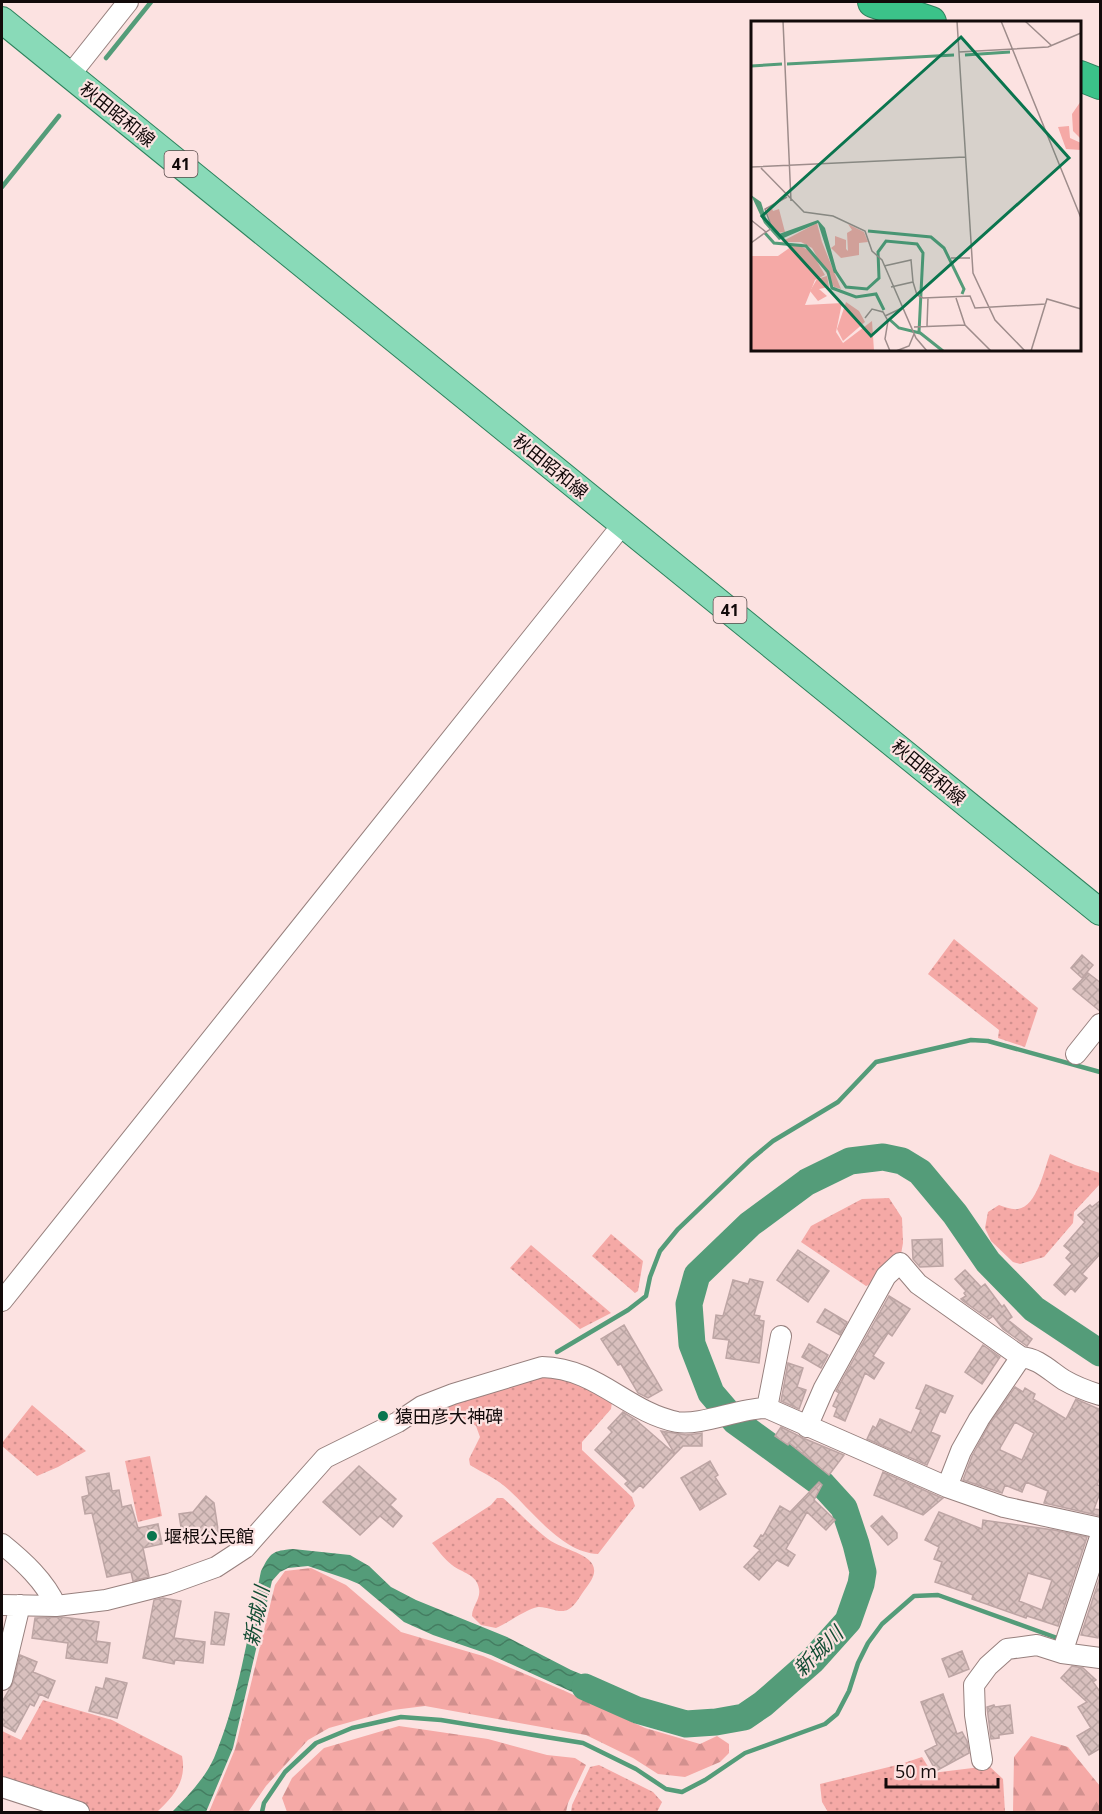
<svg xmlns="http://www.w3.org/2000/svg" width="1102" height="1814" font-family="'Open Sans','Noto Sans JP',sans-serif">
  <defs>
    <pattern id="grass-dots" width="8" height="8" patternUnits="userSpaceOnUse" patternTransform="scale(1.5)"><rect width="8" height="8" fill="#f5a9a6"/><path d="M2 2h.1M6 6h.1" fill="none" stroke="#d1908e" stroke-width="1.8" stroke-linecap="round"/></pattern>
    <pattern id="forest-firs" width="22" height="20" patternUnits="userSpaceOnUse" patternTransform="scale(1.5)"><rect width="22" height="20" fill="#f5a9a6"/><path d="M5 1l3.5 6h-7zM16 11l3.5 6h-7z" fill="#d1908e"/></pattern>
    <pattern id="water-waves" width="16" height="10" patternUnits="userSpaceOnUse" patternTransform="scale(1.5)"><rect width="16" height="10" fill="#549c79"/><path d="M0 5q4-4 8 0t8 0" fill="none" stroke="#447d61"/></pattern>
    <pattern id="building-cross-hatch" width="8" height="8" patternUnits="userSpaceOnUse" patternTransform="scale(1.5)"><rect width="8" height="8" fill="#d9c0be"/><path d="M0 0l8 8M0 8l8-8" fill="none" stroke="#b9a4a2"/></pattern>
  </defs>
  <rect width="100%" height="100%" fill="#fce2e1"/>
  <!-- grass -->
  <path fill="url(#grass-dots)" d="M954 939 1038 1008 1025 1047 998 1038 999 1030 928 974Z
    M1050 1154 1075 1165 1100 1173V1184L1074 1212 1073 1223 1044 1257 1020 1264 1013 1262 991 1241 985 1228 988 1212 999 1205C1005 1207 1012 1210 1018 1209 1037 1206 1044 1170 1050 1154Z
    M889 1198 902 1218 903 1243 901 1254 873 1283 866 1286 801 1242 811 1226 862 1199Z
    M611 1234 643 1261 638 1291 635 1293 592 1256Z
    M531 1245 611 1313 580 1329 510 1268Z
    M543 1375 563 1376 612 1402 611 1409 582 1442V1450L632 1497 635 1506 598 1554C563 1553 533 1512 509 1490 499 1480 483 1473 470 1465L469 1459 480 1437 476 1426 467 1420 432 1422 429 1417C464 1397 504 1386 543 1375Z
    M32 1405 86 1451 58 1467 37 1476 2 1446V1443Z
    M150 1456 162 1516 138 1522 125 1461Z
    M497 1498H503C518 1511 532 1527 548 1539 566 1553 613 1555 586 1588 581 1594 576 1605 569 1609 560 1615 548 1606 538 1607 526 1609 508 1623 496 1628L481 1625 472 1616C472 1606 481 1599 479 1589 477 1574 462 1573 452 1565 444 1559 438 1550 432 1543L491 1505Z
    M43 1700 112 1720 182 1756C187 1781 174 1796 157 1812H94L2 1781V1731L21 1740Z
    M922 1757 932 1773 989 1766 1003 1779 1005 1812H828L822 1802 820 1784 901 1764Z
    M599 1765 653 1792 662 1802 657 1812H571L572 1805 590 1767Z"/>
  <!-- forest -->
  <path fill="url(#forest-firs)" d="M311 1568 346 1585 401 1632 483 1656 565 1691 645 1728 700 1744 717 1736 729 1744V1753L720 1762 685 1777 658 1774 633 1758 586 1735 425 1706 393 1710 329 1728 308 1740 266 1786 248 1812H209L235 1749 275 1585 285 1571Z
    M399 1726 488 1739 547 1755 575 1758 586 1765 568 1803 566 1812H287L282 1798 292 1778 324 1748Z
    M1031 1736 1068 1747 1100 1786V1812H1013L1014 1757Z"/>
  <!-- water -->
  <path fill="url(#water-waves)" d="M293 1549 350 1555 369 1566 391 1587 416 1600 507 1637 571 1670 625 1692 614 1711 491 1655 433 1635 404 1622 359 1584 347 1579 308 1566 288 1568 280 1572 272 1581 233 1748 206 1812H172C187 1797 205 1778 214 1758 239 1699 248 1633 261 1571 271 1552 272 1551 293 1549Z"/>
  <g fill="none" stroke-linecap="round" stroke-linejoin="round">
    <!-- stream -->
    <path stroke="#549c79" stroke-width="4.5" d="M106 58 151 2
      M2 187 59 116
      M557 1352 628 1310 646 1296 650 1277 660 1251 678 1229 749 1161 773 1141 838 1102 876 1062 971 1040 988 1041 1100 1072
      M262 1812 264 1803 285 1772 316 1743 352 1728 401 1717 441 1720 583 1743 636 1769 666 1789 682 1792 705 1780 745 1753 825 1724 837 1714 849 1691 858 1663 868 1643 882 1624 914 1596 938 1595 1060 1639"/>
    <!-- river -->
    <path stroke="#549c79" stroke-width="27" d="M585 1687 637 1710 686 1724 716 1722 744 1717 763 1704 813 1660 848 1621 861 1584 863 1572 856 1544 844 1508 823 1485 735 1421 711 1393 692 1344 689 1304 697 1275 750 1224 807 1182 850 1161 883 1157 902 1161 920 1172 955 1214 988 1262 1034 1309 1100 1353"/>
  </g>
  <!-- building -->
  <path fill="url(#building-cross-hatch)" stroke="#bda5a4" stroke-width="1.5" fill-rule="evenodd" d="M1082 955 1093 965 1082 978 1071 968Z
    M1088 973 1101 983V1012L1073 989Z
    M1101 1200V1253L1082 1274 1087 1278 1075 1292 1071 1288 1065 1295 1054 1285 1072 1264 1066 1258 1071 1252 1064 1246 1085 1222 1078 1215 1090 1205 1092 1207Z
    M942 1239 943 1266 920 1267 913 1259 912 1240Z
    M798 1250 829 1271 808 1302 777 1280Z
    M965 1270 981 1287 985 1284 1002 1307 1004 1305 1012 1317 1008 1320 1032 1339 1027 1346 1003 1329 993 1316 989 1319 963 1301 961 1299 966 1296 964 1293 966 1291 955 1279Z
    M750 1279 763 1282 754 1315 760 1316 759 1320 764 1321 759 1363 726 1358 729 1340 713 1338 716 1315 723 1316 733 1280 748 1284Z
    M889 1296 910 1309 892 1336 888 1333 873 1356 884 1363 874 1379 865 1373 845 1421 834 1416 837 1408 833 1406 839 1393 836 1391Z
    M825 1309 847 1322 840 1335 817 1322Z
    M624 1325 662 1390 648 1398 638 1393 621 1364 618 1365 601 1339Z
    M809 1344 828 1355 821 1368 802 1357Z
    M983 1345 1000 1357 982 1384 965 1372Z
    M788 1363 803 1368 797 1387 806 1390 799 1409 781 1401Z
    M926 1385 953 1396 945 1413 940 1411 931 1432 940 1436 927 1465 867 1439 873 1426 876 1428 880 1419 911 1433 921 1410 916 1408Z
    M1015 1387 1023 1392 1025 1388 1035 1394 1033 1399 1066 1419 1076 1399 1101 1410V1475L1097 1485 1101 1486V1490L1094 1509 1101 1510V1516L1044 1503 1048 1491 1026 1482 1022 1492 1005 1485 1002 1493 963 1480 972 1456 989 1425ZM1015 1422 1034 1433 1022 1460 1000 1450V1448Z
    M623 1412 636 1420 675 1454 643 1488 640 1485 633 1492 625 1484 628 1481 595 1450 612 1432 608 1428Z
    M781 1427 803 1438 844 1455 829 1475 789 1443 788 1445 775 1436Z
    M661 1431 686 1435 702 1433V1446H683L675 1454Z
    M710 1461 718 1475 715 1477 726 1494 700 1510 681 1478Z
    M359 1466 396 1499 390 1505 402 1516 393 1527 380 1516 360 1535 323 1502Z
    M883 1472 942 1498H943L923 1515 874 1495Z
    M109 1473 112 1491 119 1490 122 1507 131 1505 138 1528 158 1524 162 1544 143 1548 149 1577 133 1581 131 1572 107 1577 92 1513 85 1514 82 1497 89 1495 86 1477Z
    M819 1482 822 1485 814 1500 835 1520 826 1530 807 1512 786 1549 795 1555 788 1566 777 1560 759 1580 744 1567 760 1550 754 1546 761 1535 763 1536 780 1506 790 1512Z
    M206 1496 214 1503 219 1536 198 1540 196 1532 182 1534 179 1514 193 1512Z
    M939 1512 982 1529 983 1520 1054 1530 1087 1537 1058 1626 1027 1616 1026 1618 972 1599 973 1595 935 1582 942 1562 934 1559 939 1547 925 1540ZM1028 1573 1052 1580 1042 1610 1019 1601Z
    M882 1516 897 1533V1538L888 1545 871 1526Z
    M1101 1574V1623L1098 1638 1081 1635Z
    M163 1598 181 1601 174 1638 205 1642 203 1663 175 1660 174 1664 143 1658 154 1600Z
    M215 1612 229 1614 224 1645 211 1644Z
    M62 1617 99 1622 96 1641 110 1643 107 1663 66 1658 68 1643 32 1638 35 1618Z
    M962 1651 969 1669 949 1677 942 1659Z
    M20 1655 37 1662 33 1672 55 1681 48 1698 40 1694 34 1706 30 1704 15 1732 2 1725V1702L13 1683Z
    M1072 1666 1083 1668 1096 1680 1093 1682 1101 1693V1748L1089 1755 1077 1736 1091 1728 1078 1707 1087 1702 1061 1678Z
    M106 1678 127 1683 117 1718 89 1711 96 1687 103 1689Z
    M943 1694 957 1734 962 1732 967 1741 969 1753 936 1771 925 1751 937 1745 921 1702Z
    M994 1705 995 1707 1010 1705 1013 1733 999 1735V1738L991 1739 987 1707Z"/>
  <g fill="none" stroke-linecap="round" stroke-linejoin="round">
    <!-- minor casing -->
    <g stroke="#97807e" stroke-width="22">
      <path id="minor" d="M70 75 128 2
        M1076 1054 1100 1024
        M2 1301 623 524
        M767 1408 781 1336
        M807 1427 824 1388 886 1276 900 1263 918 1284 1021 1357
        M947 1487 961 1451 979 1419 1021 1357C1038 1358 1050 1371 1064 1380 1076 1387 1087 1391 1100 1395
        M2 1544C23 1561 45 1581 56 1606
        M2 1605 56 1606 106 1600 169 1584 216 1567 245 1548 325 1458 398 1422 422 1406 453 1394 542 1367C597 1368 627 1412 677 1422 701 1426 740 1408 767 1408L947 1487 1004 1507 1100 1528
        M1062 1653 1100 1537
        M2 1680 20 1605
        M982 1760 975 1715 974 1685 988 1666 1007 1649 1037 1645 1062 1653 1100 1658
        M2 1787 79 1812"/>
    </g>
    <!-- major casing -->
    <g stroke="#2d825d" stroke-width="28">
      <path id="major" d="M2 20 1100 912"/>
    </g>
    <!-- highway casing -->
    <g stroke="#2d825d" stroke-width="32">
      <path id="highway" d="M873 2 931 22
        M1080 76 1100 84"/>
    </g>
    <!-- minor -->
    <use href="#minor" stroke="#fff" stroke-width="20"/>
    <!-- major -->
    <use href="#major" stroke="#89dab8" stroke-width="26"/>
    <!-- highway -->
    <use href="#highway" stroke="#3bc289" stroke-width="30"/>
  </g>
  <!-- markers -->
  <g fill="#0a754e" stroke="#fce2e1" stroke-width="2">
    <circle cx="383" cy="1416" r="6"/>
    <circle cx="152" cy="1536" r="6"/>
  </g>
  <g text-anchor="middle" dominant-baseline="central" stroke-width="4.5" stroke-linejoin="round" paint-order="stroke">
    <!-- shield labels -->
    <g fill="#fce2e1" stroke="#584b4a" stroke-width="1.5">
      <rect x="164.5" y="151" width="33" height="26" rx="4.5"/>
      <rect x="713.5" y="597" width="33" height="26" rx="4.5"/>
    </g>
    <g font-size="16" font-weight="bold" fill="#120a0a">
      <text x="181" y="164">41</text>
      <text x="730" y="610">41</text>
    </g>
    <!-- street labels -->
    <g font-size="18" fill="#120a0a" stroke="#fce2e1">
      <text transform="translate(118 114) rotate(39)">秋田昭和線</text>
      <text transform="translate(551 466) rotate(39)">秋田昭和線</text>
      <text transform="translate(929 772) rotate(40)">秋田昭和線</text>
    </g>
    <!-- poi labels -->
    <g font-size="18" fill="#120a0a" stroke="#fce2e1" text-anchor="start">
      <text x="395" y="1416">猿田彦大神碑</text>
      <text x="164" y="1536">堰根公民館</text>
    </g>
    <!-- water labels -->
    <g font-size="20" font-style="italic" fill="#124c33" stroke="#fce2e1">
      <text transform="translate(256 1616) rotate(-79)">新城川</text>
      <text transform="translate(818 1651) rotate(-45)">新城川</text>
    </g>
  </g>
  <!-- overview -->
  <g transform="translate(751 21)">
    <rect width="330" height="330" fill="#fce2e1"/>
    <path d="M318 105 319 117 330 122V129L315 128 307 106ZM20 185 22 190 28 188 34 211 26 212 21 206 15 187ZM97 203 113 211 117 221 108 222V234L90 237 80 227 84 224V215L95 219V228L97 230 96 212 101 209ZM76 255 78 266 68 268 76 275 67 280 59 270 66 258ZM95 281 108 290 114 301 92 320 86 308Z" fill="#f5a9a6"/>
    <path d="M330 80V118L322 110 321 93ZM66 202 71 221 90 268 83 266 61 227 50 221H30ZM44 223 60 230 74 254 64 259 54 284 91 282 85 311 92 322 121 300 123 330H0V235H27Z" fill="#f5a9a6"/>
    <path d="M0 174 10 181 15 197 28 213 67 199 74 207 86 251 83 252 67 202 28 219 13 202Z" fill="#549c79"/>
    <path fill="none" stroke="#549c79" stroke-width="3" d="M214 34 259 31M36 43 203 34M0 45 31 43M117 210 180 216 193 227 213 268 211 273M14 212 23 222 55 225 77 251 81 267 105 276 125 273 133 289M83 248 95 266 116 268 128 257 127 231 135 220 166 223 172 232 168 311 192 330M138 298 148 307 169 312"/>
    <path fill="none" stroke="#9e8c8b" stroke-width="1.5" d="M32 0 40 180M206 0 222 252 244 299 274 330M250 0 330 197M274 0 301 25M208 31 297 26 330 12M0 146 214 136M10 147 53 191 82 195 114 210 121 230 131 239 165 317 176 330M0 199 15 211 21 207 14 188 36 176M0 222 15 211M200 237H219M133 245 160 239 162 261M140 266 162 261 166 274 172 277 219 275 224 287 295 283M205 277 214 304 240 330M134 295 151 287M114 297 121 288 132 291 137 300 134 318 139 330M176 305 177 277M163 306 214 304M145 330 158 325 163 313M280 330 296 278 330 288"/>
    <path fill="#0a754e" fill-opacity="0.15" stroke="#0a754e" stroke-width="3" d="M210 16 318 137 120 315 11 195Z"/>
    <rect width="330" height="330" fill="none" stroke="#120a0a" stroke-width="3"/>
  </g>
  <!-- border -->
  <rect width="1102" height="1814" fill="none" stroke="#120a0a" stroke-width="6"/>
  <!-- scale -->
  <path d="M886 1778v9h112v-9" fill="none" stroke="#120a0a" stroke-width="3"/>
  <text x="895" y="1778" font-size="18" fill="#120a0a" stroke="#fce2e1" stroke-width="4.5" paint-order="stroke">50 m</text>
</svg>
